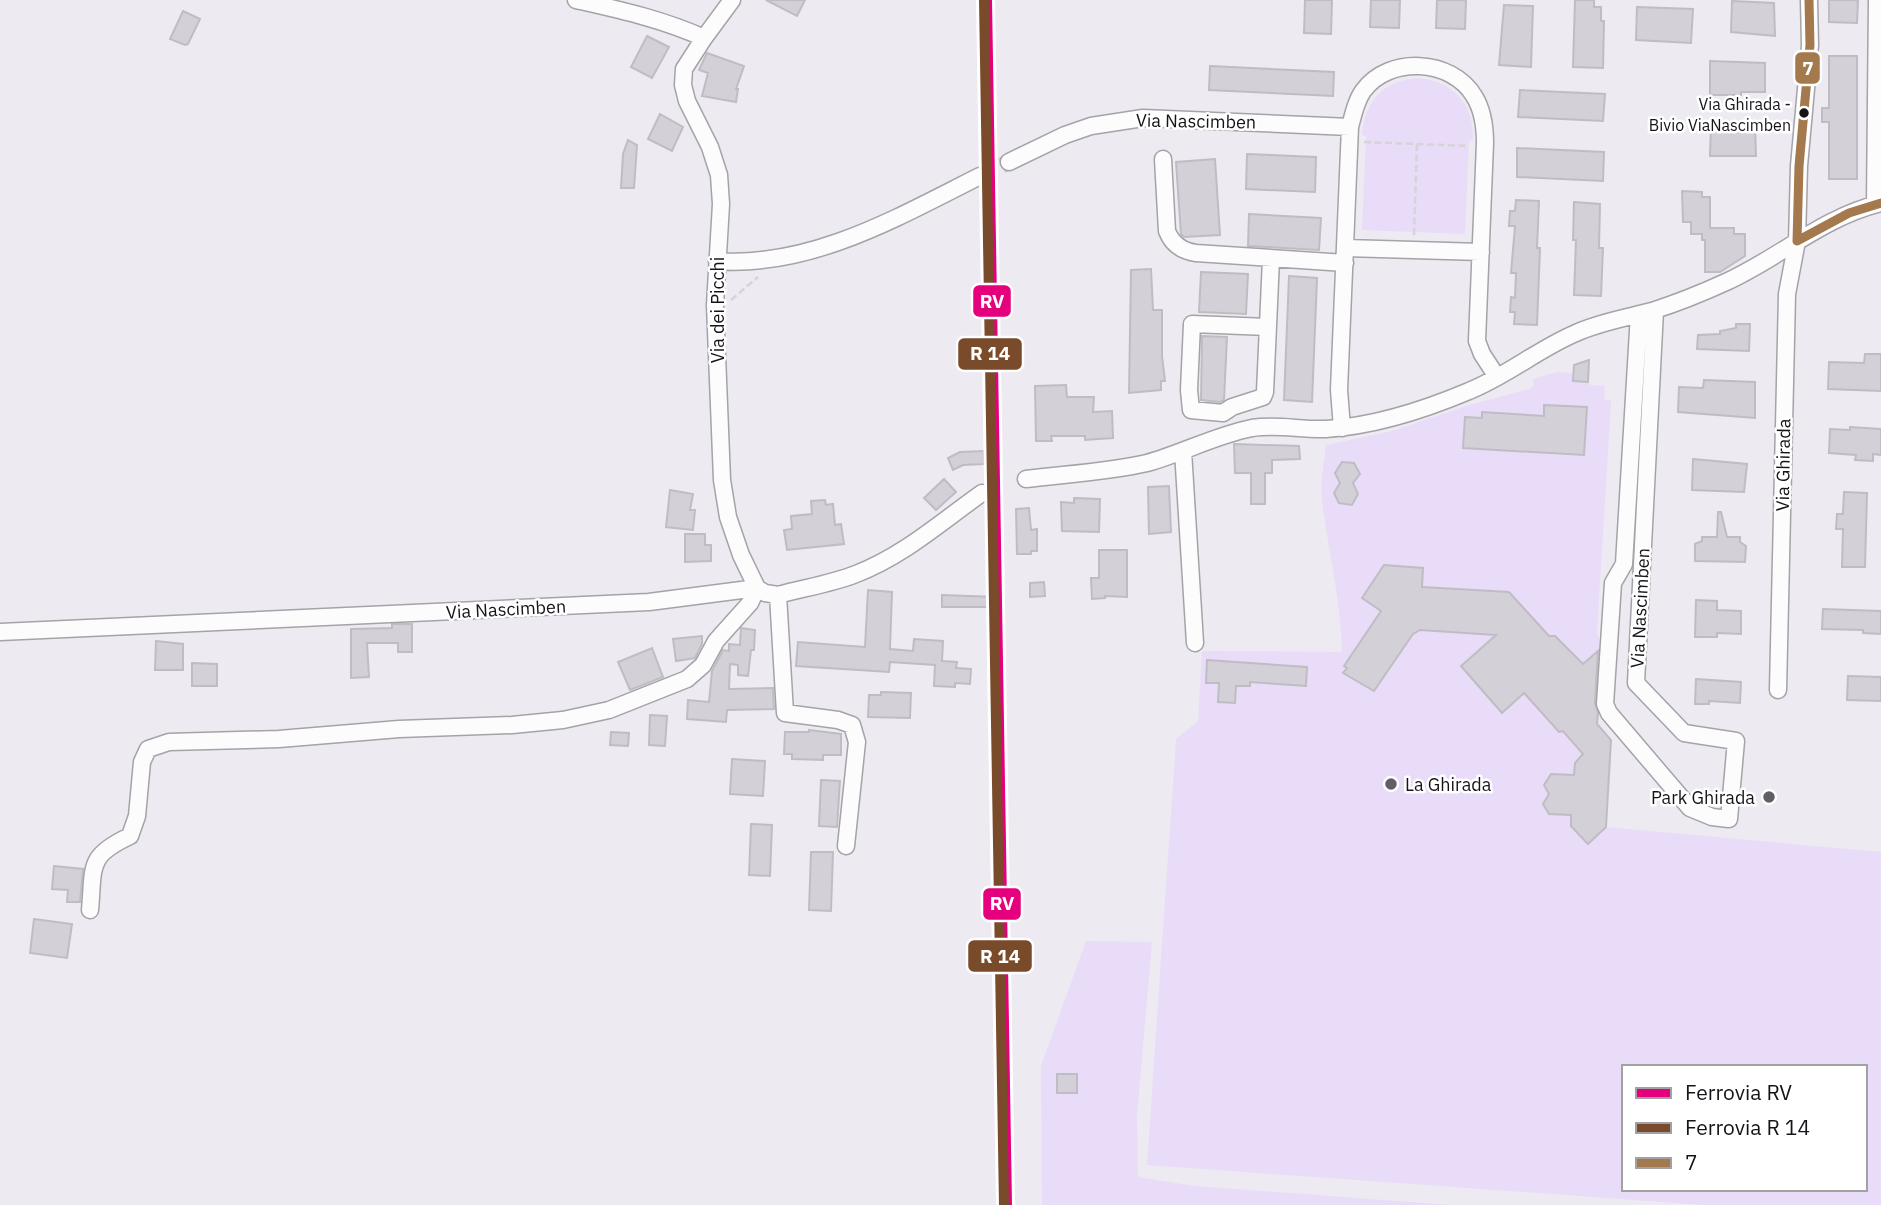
<svg xmlns="http://www.w3.org/2000/svg" width="1881" height="1205" font-family="'IBM Plex Sans',sans-serif">
  <rect width="100%" height="100%" fill="#edeaf2"/>
  <!-- green -->
  <path fill="#e8dcf9" fill-rule="evenodd" d="M1418 78C1453 81 1474 104 1473 139L1469 141 1465 234 1362 230 1366 137 1362 134C1366 99 1384 81 1418 78Z
    M1557 372 1572 373 1589 381 1590 385 1605 386 1604 399 1611 401 1597 633 1602 647 1597 723 1611 740 1606 827 1881 852V1205H1703L1147 1165 1176 739 1198 721 1202 651 1342 652C1341 601 1328 550 1322 500 1320 483 1324 463 1326 445L1392 431 1469 405 1530 389 1533 386V379ZM1624 1067H1865V1189H1624Z
    M1086 941 1152 942 1137 1116 1138 1177 1195 1186 1450 1205H1042L1041 1066Z"/>
  <!-- building -->
  <path fill="#d3d0d7" stroke="#bfbdc3" stroke-width="2" d="M766 0H805L797 16Z
    M1305 0H1332L1331 34 1304 33Z
    M1371 0H1400L1399 28 1370 27Z
    M1437 0H1466L1465 29 1436 28Z
    M1575 0H1594V7H1601V21H1604L1603 68 1573 67Z
    M1829 0H1858L1857 23 1829 22Z
    M1732 1 1774 3 1775 36 1731 32Z
    M1504 5 1533 6 1531 67 1499 65Z
    M1637 7 1693 9 1691 43 1636 40Z
    M183 11 200 19 188 44 185 45 170 39Z
    M647 36 669 47 652 78 631 67Z
    M707 53 744 66 736 89H738L736 102 702 96 708 73 699 70Z
    M1829 56H1857V179H1829V122H1822V108H1829Z
    M1710 61 1765 63V92H1741V95H1710Z
    M1210 66 1334 72 1333 96 1209 90Z
    M1520 90 1605 94 1603 121 1518 117Z
    M660 114 683 127 672 151 648 139Z
    M1711 123 1755 124 1756 156H1710Z
    M628 140 637 145 634 188H621L623 154Z
    M1517 148 1604 152 1603 181 1517 177Z
    M1247 154 1316 157 1315 192 1246 189Z
    M1215 159 1220 235 1184 237 1181 234 1176 162Z
    M1682 191 1702 192V197H1710V228H1734V234H1745V256L1720 272H1705V240H1702V234H1691V222H1683Z
    M1516 200 1539 201 1537 248H1540L1537 325 1514 324 1515 312H1510L1511 297 1515 298 1516 273H1511L1515 226H1509L1510 211H1515Z
    M1574 202 1600 204 1599 248H1603L1601 296 1574 295 1576 240H1573Z
    M1249 214 1321 218 1319 250 1248 246Z
    M1151 269 1153 310H1162V356L1165 381H1161V390L1129 393 1131 270Z
    M1201 272 1248 274 1246 314 1199 312Z
    M1289 276 1317 278 1312 402 1284 400Z
    M1736 324H1750L1749 351 1697 349 1698 335 1720 334V331L1736 328Z
    M1202 336 1227 337 1224 400 1220 402 1201 400Z
    M1865 354H1881V391L1828 389 1829 362 1864 363Z
    M1589 360 1588 382 1573 381 1574 365Z
    M1704 380 1755 382V418L1678 412 1679 387 1703 388Z
    M1066 385 1067 397H1094L1093 412 1112 411 1113 438 1085 440V436H1051L1052 441H1036L1035 386Z
    M1544 405 1587 407 1584 455 1463 448 1465 417 1482 418V412L1544 416Z
    M1850 427 1881 429V455L1873 454V461L1855 460 1856 455 1829 453 1830 429 1850 430Z
    M1234 444 1299 446 1300 459 1272 460V473H1265V504H1251V473H1235Z
    M984 451V464L963 465 953 470 948 458 960 452Z
    M1693 459 1747 464 1744 492 1692 490Z
    M1342 462 1354 463 1360 474 1353 483 1358 494 1352 505 1339 503 1334 493 1340 483 1335 473Z
    M944 479 956 492 936 510 924 498Z
    M1169 486 1171 532 1149 534 1148 487Z
    M670 490 693 494 690 510H695L693 530 666 527Z
    M1844 492 1867 493 1865 567H1842L1843 529H1836L1837 514H1843Z
    M1074 498 1100 499 1099 532 1062 531 1061 502 1074 503Z
    M825 500 826 505 833 504 835 525 841 524 844 544 787 550 784 530 792 529 791 516 812 514 811 501Z
    M1029 508 1031 530 1037 529V551H1031V554H1017L1016 509Z
    M1718 512H1721L1727 537H1740V542L1746 546 1745 562 1695 561V544L1702 541V537H1717Z
    M685 534H705V545H711V561L685 562Z
    M1099 550H1127V597L1105 596V598L1092 599 1091 578H1099Z
    M1384 565 1423 568 1422 587 1509 592 1549 636H1555L1583 664 1598 651 1595 703 1598 713 1597 724 1611 740 1606 827 1588 844 1571 826V815L1549 814 1543 804 1549 794 1544 785 1551 774 1574 775 1575 763 1583 754 1563 731 1559 732 1524 693 1502 713 1461 666 1496 635 1420 630 1413 634 1374 691 1343 673 1347 668 1344 666 1381 611 1362 598Z
    M1044 582 1045 596 1030 597V583Z
    M868 590 892 592 890 649 913 651 914 639 943 641 942 661 957 662 956 668 971 669 970 684 955 683V687L934 686 935 665 890 662 889 672 796 666 798 642 865 647Z
    M942 595 996 597V607H942Z
    M1696 600 1717 601V610L1741 611V634L1717 633V637H1695Z
    M1823 609 1881 611V634L1863 633V630L1822 629Z
    M392 624H412V652H398V643H367L369 677 351 678V629L392 628Z
    M741 628 755 630 754 650H751L748 676 738 675V665L730 664 729 689 773 688 774 709 727 710 726 722 687 719 688 700 709 702 712 671 723 650 729 651V644L740 645Z
    M702 636V644L695 658 676 661 673 639Z
    M156 641 183 644V670H155Z
    M652 648 663 677 630 690 618 662Z
    M1207 660 1307 667 1306 686 1250 682V686H1236L1235 703 1218 702 1219 683H1206Z
    M192 663 217 664V686H192Z
    M1848 676 1881 677V701L1847 700Z
    M1696 679 1741 682 1740 703 1709 701V704H1695Z
    M881 692 911 693 910 718 868 717 869 695H881Z
    M650 715 667 716 665 746 649 745Z
    M809 730 841 734V755H823V760L792 759V754H784L785 732H809Z
    M611 732 629 733 628 746 610 745Z
    M732 759 765 761 763 796 730 794Z
    M821 780 840 781 837 827 819 826Z
    M751 824 772 825 770 876 749 875Z
    M811 852H833L831 911 809 910Z
    M54 866 83 869 80 902H67L68 890 52 889Z
    M34 919 72 924 67 958 30 953Z
    M1057 1074H1077V1093H1057Z"/>
  <g fill="none" stroke-linecap="round" stroke-linejoin="round">
    <!-- minor-tunnel -->
    <path stroke="#cdcad1" stroke-width="16" stroke-dasharray="16 8" stroke-linecap="butt" d="M980 176 1009 162"/>
    <!-- minor casing -->
    <g stroke="#a5a2a8" stroke-width="19">
      <path id="minor" d="M576 0C620 10 662 19 704 38
        M732 0 704 38 684 69 683 85 687 101 710 147 719 175 721 204 715 305 722 480 728 517 741 555 757 588
        M1163 159 1167 231C1172 244 1182 251 1196 253L1345 263
        M1009 162 1065 135 1091 126 1143 118 1350 127
        M1875 204 1877 0
        M1346 248 1481 252
        M717 261C811 268 898 217 980 176
        M1639 314 1624 564 1613 583 1605 704 1609 713 1690 808 1712 817 1729 819 1736 741 1684 733 1636 683 1655 310
        M1268 327 1192 324 1189 390 1191 410 1223 413 1232 407 1263 397 1265 392 1271 259
        M1342 428 1339 390 1350 127C1353 115 1356 101 1363 91 1389 55 1452 59 1474 96 1483 110 1485 126 1485 143L1477 341 1482 354 1497 377
        M1183 451 1195 643
        M1026 479C1066 474 1108 472 1147 463 1183 453 1216 435 1252 428 1277 424 1301 430 1326 429 1375 426 1424 410 1469 391 1507 376 1538 349 1576 333 1600 322 1626 318 1652 311 1677 303 1702 293 1726 282 1779 258 1823 217 1881 203
        M778 595 785 713 838 720 852 725 857 742 846 846
        M0 632 649 602 757 588 765 593 778 595C803 588 831 584 856 574 903 556 941 522 982 493
        M1778 690 1787 294 1797 241 1799 166 1810 45 1809 0
        M90 910C94 866 87 856 130 836L137 816 142 762 148 749 169 742 279 739 399 729 512 725 563 720 609 710 687 679 703 665 716 641 750 603 757 588"/>
    </g>
    <!-- path -->
    <path stroke="#d5d4d7" stroke-width="2.5" stroke-dasharray="7 3.5" stroke-linecap="butt" d="M1364 142 1469 146
      M1414 235 1417 144
      M731 300 758 277"/>
    <!-- minor -->
    <use href="#minor" stroke="#fcfcfd" stroke-width="16"/>
    <!-- bus-1 casing -->
    <g stroke="#fff" stroke-width="14">
      <path id="bus-1" d="M1797 241 1799 166 1810 45 1809 0
        M1797 241 1849 213 1881 203"/>
    </g>
    <!-- bus-1 -->
    <use href="#bus-1" stroke="#a4794e" stroke-width="9"/>
    <!-- rail-1 casing -->
    <g stroke="#fff" stroke-width="16">
      <path id="rail-1" d="M987 0 1007 1205"/>
    </g>
    <!-- rail-2 casing -->
    <g stroke="#fff" stroke-width="16">
      <path id="rail-2" d="M984 0 1004 1205"/>
    </g>
    <!-- rail-1 -->
    <use href="#rail-1" stroke="#e5007d" stroke-width="10"/>
    <!-- rail-2 -->
    <use href="#rail-2" stroke="#7a4b2a" stroke-width="10"/>
  </g>
  <!-- markers -->
  <circle fill="#161419" stroke="#fff" stroke-width="2.5" cx="1804" cy="113" r="6"/>
  <g fill="#615f65" stroke="#fff" stroke-width="2.5">
    <circle cx="1391" cy="784" r="7"/>
    <circle cx="1769" cy="797" r="7"/>
  </g>
  <g text-anchor="middle" dominant-baseline="central" stroke-width="5" stroke-linejoin="round" paint-order="stroke">
    <!-- bus labels -->
    <g font-size="16" fill="#161419" stroke="#fff" text-anchor="end">
      <text x="1791" y="104">Via Ghirada -<tspan x="1791" dy="21">Bivio ViaNascimben</tspan></text>
    </g>
    <!-- street labels -->
    <g font-size="18" fill="#161419" stroke="#fff">
      <text transform="translate(1196 121) rotate(1)">Via Nascimben</text>
      <text transform="translate(717 310) rotate(-90)">Via dei Picchi</text>
      <text transform="translate(1783 465) rotate(-89)">Via Ghirada</text>
      <text transform="translate(1640 608) rotate(-87)">Via Nascimben</text>
      <text transform="translate(506 609) rotate(-3)">Via Nascimben</text>
    </g>
    <!-- poi labels -->
    <g font-size="18" fill="#161419" stroke="#fff" text-anchor="start">
      <text x="1405" y="784">La Ghirada</text>
      <text x="1755" y="797" text-anchor="end">Park Ghirada</text>
    </g>
  </g>
  <g stroke="#fff" stroke-width="2.5">
    <rect x="1794" y="51" width="27" height="34" rx="7" fill="#a4794e"/>
    <rect x="972" y="284" width="40" height="34" rx="7" fill="#e5007d"/>
    <rect x="957" y="337" width="66" height="34" rx="7" fill="#7a4b2a"/>
    <rect x="982" y="887" width="40" height="34" rx="7" fill="#e5007d"/>
    <rect x="967" y="939" width="66" height="34" rx="7" fill="#7a4b2a"/>
  </g>
  <g font-size="19" text-anchor="middle" font-weight="bold" fill="#fff">
    <text x="1808" y="75">7</text>
    <text x="992" y="308">RV</text>
    <text x="990" y="360">R 14</text>
    <text x="1002" y="910">RV</text>
    <text x="1000" y="963">R 14</text>
  </g>
  <!-- legend -->
  <rect x="1622" y="1065" width="245" height="126" fill="#ffffff" stroke="#a2a1a3" stroke-width="2"/>
  <rect x="1636" y="1088" width="35" height="10" fill="#e5007d" stroke="#a2a1a3" stroke-width="2"/>
  <text x="1685" y="1100" font-size="21" fill="#161419">Ferrovia RV</text>
  <rect x="1636" y="1123" width="35" height="10" fill="#7a4b2a" stroke="#a2a1a3" stroke-width="2"/>
  <text x="1685" y="1135" font-size="21" fill="#161419">Ferrovia R 14</text>
  <rect x="1636" y="1158" width="35" height="10" fill="#a4794e" stroke="#a2a1a3" stroke-width="2"/>
  <text x="1685" y="1170" font-size="21" fill="#161419">7</text>
</svg>
